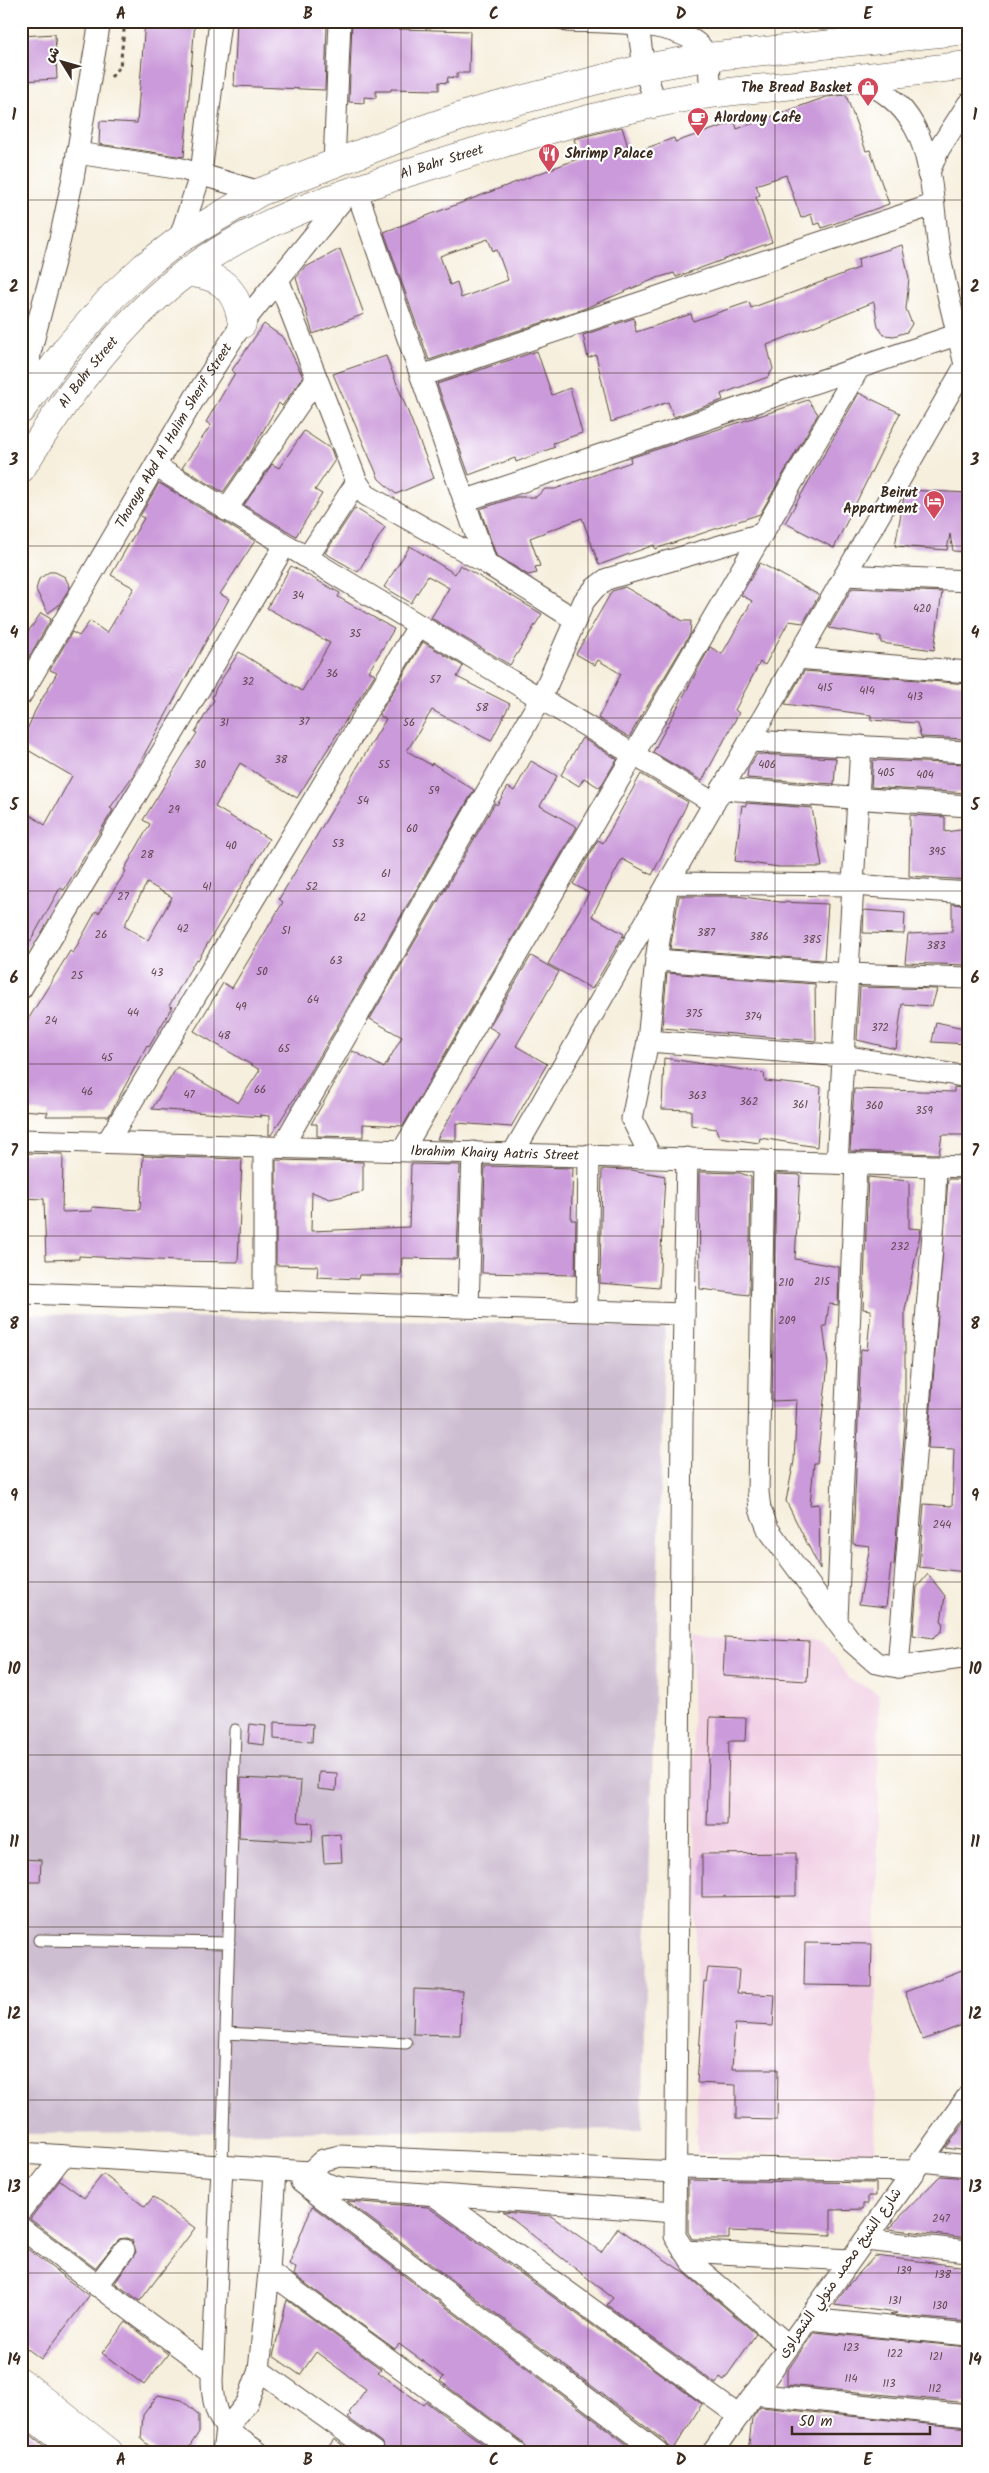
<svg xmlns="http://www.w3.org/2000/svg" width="989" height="2473" font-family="Kalam,'Playpen Sans Arabic',sans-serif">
  <rect width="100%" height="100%" fill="#fff"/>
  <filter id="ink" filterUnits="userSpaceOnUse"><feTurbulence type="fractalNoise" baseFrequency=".02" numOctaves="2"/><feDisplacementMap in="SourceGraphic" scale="10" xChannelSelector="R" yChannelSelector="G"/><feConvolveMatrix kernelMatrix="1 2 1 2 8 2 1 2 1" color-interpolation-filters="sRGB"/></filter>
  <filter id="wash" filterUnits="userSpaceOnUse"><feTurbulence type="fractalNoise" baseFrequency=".0096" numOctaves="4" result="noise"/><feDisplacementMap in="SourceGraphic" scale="20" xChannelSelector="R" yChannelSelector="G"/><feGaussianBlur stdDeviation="1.12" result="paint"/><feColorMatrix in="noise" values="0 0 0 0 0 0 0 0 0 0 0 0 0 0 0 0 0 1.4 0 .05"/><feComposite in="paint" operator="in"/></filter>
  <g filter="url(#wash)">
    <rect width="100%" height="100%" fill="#f6efdd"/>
    <!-- built -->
    <path fill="#f1d0e4" d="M691 1631 823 1639 848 1678 879 1694 874 2154 697 2153 696 1930Z"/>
    <!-- industrial -->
    <path fill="#cebed1" d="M21 1314 665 1326 642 2129 21 2134Z"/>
    <g id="blocks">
      <!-- building -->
      <path fill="#cb9ada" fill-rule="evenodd" d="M145 21H195L184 157 99 144 100 121 137 123Z
        M237 21 327 24 325 90 234 86Z
        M352 21H400L399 29 470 31 469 73H457V78L448 77 447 83 439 82V90L391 89V91H376V98L364 97V103L349 102Z
        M55 34 57 79 21 81V36Z
        M846 95 866 151 870 150 889 204 822 228 820 223 814 225 811 214 801 218 786 175 756 185 760 195 756 197 772 242 676 277 674 273 657 278 583 309 429 360 384 232 580 158 574 139 622 127 630 154 674 138 675 142 735 122 737 129 826 97ZM488 239 493 251 497 250 508 280 461 298 457 282 450 285 440 256Z
        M902 245 909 278 906 309 912 324 907 332 894 336 884 335 878 327 874 302 767 345 773 369 768 377 721 394 723 400 674 417 668 402 611 422 596 355 588 358 583 335 634 318 636 332 691 314 693 321 749 302 751 308 859 268 858 259Z
        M340 249 364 314 313 334 296 278 304 268Z
        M264 324 284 338 303 377 282 406 279 403 251 452 223 492 182 468 211 425 206 422 235 373 232 370Z
        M537 351 552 395 570 388 582 433 553 443 555 447 516 462 515 458 469 475 437 384Z
        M386 356 434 478 396 494 379 479 333 374Z
        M859 393 900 413 834 548 785 523Z
        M808 400 818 414 760 514 655 549 654 545 599 565 582 518 530 538 540 566 535 567 537 573 528 575 496 555 480 509 516 497H536L545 489H555L631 462 630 458Z
        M304 431 331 449 335 460 315 490 322 494 296 536 244 505 272 464 279 468Z
        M159 483 255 541 220 594 229 599 132 777 110 808 113 810 64 890 60 888 21 958V809L45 825 72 776 21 746V744L35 711 57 673 50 670 72 632 79 636 90 621 107 633 134 588 111 575 144 518 140 516Z
        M908 490 968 493V552L953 551 950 534 947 550 895 546 904 497Z
        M355 508 385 527 358 572 325 553Z
        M410 546 455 574 460 565 542 614 510 665 431 618 449 588 428 576 411 603 384 587Z
        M760 563 819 595 803 623 789 621 765 665 760 662 735 710 739 713 702 781 653 752 710 647 722 654 752 601 741 595Z
        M291 566 340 593 338 597 394 629 369 671 375 674 297 798 240 763 215 807 269 839 198 960 196 959 169 1006 172 1007 149 1047 147 1045 109 1116H46L48 1112 21 1110V1031L70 951 73 953 96 911 99 913 126 871 124 870 150 824 143 820 197 733 195 732 214 700 212 698 216 688 239 652 302 691 330 643 267 608ZM147 883 172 897 148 940 124 926Z
        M49 572H55L65 577 70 587 59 605 48 613 36 590 39 579Z
        M625 587 683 621H691L690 634 629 737 598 718 621 674 598 660 595 665 576 654 612 591Z
        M852 588 942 592 934 650 881 643V637L829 628Z
        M41 613 51 619 29 657 21 653V642Z
        M423 642 463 666 457 677 510 704 491 741 432 710 407 751 431 765 432 763 474 790 303 1085 271 1135H269V1116L259 1115 262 1117 152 1109 177 1067 238 1103 260 1070 194 1031 223 983 232 988 283 902 279 899 386 719 379 715Z
        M804 671 968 684V739L921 737 917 723 871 720V715L785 704Z
        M582 738 617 759 600 788 584 778 579 786 561 775Z
        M757 754 836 758 834 784 747 778 748 769Z
        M873 760 968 764V793L871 787Z
        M531 761 557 776 540 806 577 827 403 1126 363 1124V1137L317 1136V1124H311L353 1051 384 1068 402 1037 370 1019 495 803 497 805 508 787 514 791Z
        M641 774 688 802 652 875 622 859 592 916 624 934 592 989 548 964 589 893 573 884 598 840 603 843Z
        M746 803 812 808 822 867H779L735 861 742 805 746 806Z
        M910 815 945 817V832L968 829V880L909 876Z
        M679 896H736L780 902 828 904 824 960 670 949Z
        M952 904 968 905V965L905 963 908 934 952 932Z
        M864 910 905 913 904 934 863 933Z
        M531 956 559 972 516 1046 547 1064 511 1127 456 1123V1140L437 1139 499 1033 489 1027Z
        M667 973 815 984 816 1041 662 1028Z
        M860 987 937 989 932 1006 902 1004 896 1049 857 1040Z
        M936 1022 968 1029V1044L932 1042Z
        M664 1058 764 1073 765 1081 821 1087 817 1147 760 1138 759 1143 719 1137 716 1129 691 1125V1110L662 1109Z
        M954 1087 968 1089V1135H942L939 1154 850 1151 854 1089 954 1092Z
        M21 1153 63 1154 62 1212 92 1211V1207L140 1210 143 1156 242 1159 238 1262 177 1261 79 1256V1259L46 1260 44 1199 21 1198Z
        M276 1160 363 1162V1192L330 1199 312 1192 311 1231 409 1227 411 1164 460 1165 457 1259 402 1258 401 1275H359L358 1279 317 1277 318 1266 276 1265Z
        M485 1166 573 1168 571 1220H576L575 1275 482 1273Z
        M602 1169 632 1170 665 1176 659 1288 600 1283Z
        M699 1172 740 1173 751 1177 749 1295 700 1289Z
        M776 1174 800 1175 795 1259 839 1267 838 1305 829 1304 826 1326H823L828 1364 817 1463H814L810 1505 819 1504 820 1569 786 1501 794 1461 797 1400 772 1401Z
        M868 1177 909 1181V1228L921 1229 905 1310V1423L894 1565 891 1564 886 1607 859 1604 870 1546 853 1544 861 1349 867 1350 871 1310 863 1309Z
        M948 1179H968L966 1572 919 1567 924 1504 952 1506 954 1449 928 1448Z
        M928 1574 945 1596 941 1621 943 1622 942 1631 933 1638 913 1635 917 1587Z
        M725 1637 809 1642 807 1681 723 1676Z
        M710 1717 746 1718 745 1741H729L727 1825H707Z
        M274 1722 313 1724 312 1742 274 1739Z
        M250 1724 266 1726 264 1745 248 1743Z
        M319 1772 337 1773 336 1791 318 1789Z
        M241 1778 301 1781 298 1822 313 1823 312 1842 239 1838Z
        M340 1834 342 1862 324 1863 322 1836Z
        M796 1853V1896L702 1897V1854Z
        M21 1859 41 1860 40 1882H21Z
        M805 1943 872 1944 871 1986 804 1985Z
        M708 1968 739 1970 737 1993 775 1995 773 2026 735 2024 732 2069H778L777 2120 736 2119V2085L697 2083 704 1981 706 1982Z
        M962 1970 968 1984V2023L923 2040 905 1992Z
        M414 1989 462 1991 460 2035 413 2034Z
        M968 2118V2151L946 2148Z
        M103 2174 145 2207 153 2197 195 2228 140 2301 115 2283 136 2252 132 2240 126 2238 119 2239 95 2268 30 2219 60 2180 84 2198Z
        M940 2176 968 2178V2238L888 2229Z
        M688 2180 876 2183V2196H868V2204H863V2209L831 2210V2235L729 2231V2239H692L688 2232Z
        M347 2201 428 2207 702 2404 672 2452 666 2442Z
        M312 2206 637 2452H528L523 2442 440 2381 444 2377 399 2344 395 2349 294 2275 296 2268 289 2264Z
        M503 2212 551 2216 601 2252 618 2228 686 2274 756 2334 724 2380 720 2377 716 2384 607 2305 613 2298Z
        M21 2244 89 2296 41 2359 21 2344Z
        M875 2256 968 2267V2322L890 2315 897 2313 834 2305 848 2285Z
        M287 2300 381 2369 378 2372 423 2405 426 2402 494 2452H386L381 2442 348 2418 351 2415 349 2413 366 2389 316 2352 300 2375 273 2356Z
        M126 2322 168 2354 144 2385 102 2353Z
        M814 2332 968 2347V2403L787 2385V2371Z
        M158 2395 182 2400 199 2415V2432L186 2452H156L141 2439 143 2415Z
        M760 2407 968 2428V2452H748L752 2419Z
        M21 2427 52 2452H21Z
        M334 2439 352 2452H325Z"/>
    </g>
  </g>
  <g filter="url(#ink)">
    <use href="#blocks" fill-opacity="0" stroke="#57483b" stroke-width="1"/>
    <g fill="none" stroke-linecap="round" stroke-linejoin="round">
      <!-- lane casing -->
      <g stroke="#57483b" stroke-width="13">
        <path id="lane" d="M39 1940 229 1943
          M226 2033 406 2043
          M222 2166 235 1730"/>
      </g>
      <!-- street casing -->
      <g stroke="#57483b" stroke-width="23">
        <g id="street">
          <path d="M567 21C602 23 690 18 707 56 711 66 709 83 711 94"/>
          <path d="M638 25 644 68 656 104"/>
          <path d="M857 78C881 89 901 102 914 126 934 160 933 216 940 256 947 297 959 337 968 378"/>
          <path d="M77 153 182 169 260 192"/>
          <path d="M334 164 340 21"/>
          <path d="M928 174 939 149 968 104"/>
          <path d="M356 189 486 563"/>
          <path d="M179 240 201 173 220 21"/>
          <path d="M278 279 357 482 366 495 486 563 574 619"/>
          <path d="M421 376 933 205"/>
          <path d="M27 401 30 353 60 239 73 178 100 21"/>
          <path d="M155 466 714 803"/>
          <path d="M464 501 956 335"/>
          <path d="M226 510 316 379"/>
          <path d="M307 558 357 482"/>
          <path d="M845 575 968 581"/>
          <path d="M797 658 968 672"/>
          <path id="s1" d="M21 695 194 399 242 324 349 192"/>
          <path d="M749 741 968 752"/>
          <path d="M722 789 968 806"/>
          <path d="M656 960 847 974 968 978"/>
          <path d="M21 989 285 545"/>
          <path d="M648 1041 844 1056 968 1077"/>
          <path id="s2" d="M21 1140 968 1167"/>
          <path d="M108 1141 419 625"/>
          <path d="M282 1147 541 698 584 601 595 588 607 579 761 534"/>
          <path d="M403 1150 859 368"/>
          <path d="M513 1153 965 366"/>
          <path d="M651 1157 632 1119 648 1041 656 960 668 883 852 885 968 893"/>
          <path d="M687 1158 682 1420 675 2236 693 2264 789 2346"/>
          <path d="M764 1161 758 1492 760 1509 768 1529 851 1641 876 1663 898 1667 968 1657"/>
          <path d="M837 1163 861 746"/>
          <path d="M21 1293 684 1314"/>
          <path d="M264 1301V1147"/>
          <path d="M468 1307 473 1152"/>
          <path d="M587 1310 589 1155"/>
          <path d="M837 1621 856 1164"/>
          <path d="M898 1667 934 1221 936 1166"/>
          <path d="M21 2153 310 2172 324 2183 341 2188 675 2212"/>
          <path d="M921 2161 968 2166"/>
          <path d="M222 2166 212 2381C213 2423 226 2429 258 2452"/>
          <path d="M677 2167 912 2171"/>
          <path d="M310 2172 323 2160 340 2156 677 2172"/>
          <path d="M301 2182 658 2452"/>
          <path d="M435 2196 739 2416"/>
          <path d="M21 2210 63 2156"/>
          <path d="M21 2228 212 2371"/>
          <path d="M865 2240 968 2251"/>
          <path d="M684 2251 850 2260"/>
          <path d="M269 2272 516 2452"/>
          <path d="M97 2286 124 2250"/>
          <path d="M808 2319 968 2335"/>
          <path d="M259 2370 374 2452"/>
          <path d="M754 2394 968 2416"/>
          <path d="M223 2452 226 2429 247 2403 259 2370 269 2272 275 2170"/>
          <path d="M713 2452 968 2096"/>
        </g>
      </g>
      <!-- secondary casing -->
      <g stroke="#57483b" stroke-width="29">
        <g id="secondary">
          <path d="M185 273C221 274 237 289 242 324"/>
          <path d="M21 410 68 347 113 296 145 266 179 240 260 192 424 129 474 112 644 68 707 57 968 30"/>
          <path id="s3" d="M21 469C64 399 121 321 187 272 254 222 334 196 413 171 499 144 584 117 673 100 714 92 755 89 796 85 853 79 911 72 968 65"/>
          <path d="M21 2382 109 2452"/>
          <path d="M21 2407 78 2452"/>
        </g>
      </g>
      <!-- path -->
      <path stroke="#57483b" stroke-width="3" stroke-dasharray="4 4" stroke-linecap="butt" d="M111 77 120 67 125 21"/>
      <!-- lane -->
      <use href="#lane" stroke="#fff" stroke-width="11"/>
      <!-- street -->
      <use href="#street" stroke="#fff" stroke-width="21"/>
      <!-- secondary -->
      <use href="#secondary" stroke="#fff" stroke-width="28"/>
    </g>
  </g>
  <!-- grid -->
  <path fill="none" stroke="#3b2a1e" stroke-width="1" stroke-opacity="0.55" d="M214 21V2452M401 21V2452M588 21V2452M775 21V2452M21 200H968M21 373H968M21 546H968M21 718H968M21 891H968M21 1064H968M21 1236H968M21 1409H968M21 1582H968M21 1755H968M21 1927H968M21 2100H968M21 2273H968"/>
  <!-- icons -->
  <defs>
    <g id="shop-pin" transform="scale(1.125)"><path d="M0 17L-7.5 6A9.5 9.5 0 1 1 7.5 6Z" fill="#d1495b" stroke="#fff"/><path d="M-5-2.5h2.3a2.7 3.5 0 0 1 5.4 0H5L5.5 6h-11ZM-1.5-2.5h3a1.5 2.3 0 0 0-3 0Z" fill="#fff"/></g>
    <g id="cafe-pin" transform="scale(1.125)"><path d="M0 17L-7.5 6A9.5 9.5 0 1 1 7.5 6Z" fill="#d1495b" stroke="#fff"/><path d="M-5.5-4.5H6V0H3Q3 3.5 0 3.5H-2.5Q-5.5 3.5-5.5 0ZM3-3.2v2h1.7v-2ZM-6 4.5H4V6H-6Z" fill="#fff"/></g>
    <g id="restaurant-pin" transform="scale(1.125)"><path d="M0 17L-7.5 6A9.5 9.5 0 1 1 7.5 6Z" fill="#d1495b" stroke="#fff"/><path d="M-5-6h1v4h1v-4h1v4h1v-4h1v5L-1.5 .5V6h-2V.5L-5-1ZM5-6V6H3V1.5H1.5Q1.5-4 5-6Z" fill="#fff"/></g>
    <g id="hotel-pin" transform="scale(1.125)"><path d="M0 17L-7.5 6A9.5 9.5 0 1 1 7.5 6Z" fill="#d1495b" stroke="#fff"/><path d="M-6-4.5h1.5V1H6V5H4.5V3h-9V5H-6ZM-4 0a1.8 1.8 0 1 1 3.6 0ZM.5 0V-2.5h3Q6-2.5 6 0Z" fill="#fff"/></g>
  </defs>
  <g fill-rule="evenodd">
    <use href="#shop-pin" x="868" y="88"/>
    <use href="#cafe-pin" x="698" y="118"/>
    <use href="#restaurant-pin" x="549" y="154"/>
    <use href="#hotel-pin" x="934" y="501"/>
  </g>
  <g text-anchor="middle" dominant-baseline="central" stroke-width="4.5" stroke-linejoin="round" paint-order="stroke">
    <!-- number labels -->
    <g font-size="11" fill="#5f464d">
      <text x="298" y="596">34</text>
      <text x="922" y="609">420</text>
      <text x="355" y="634">35</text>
      <text x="332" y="674">36</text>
      <text x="435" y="680">57</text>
      <text x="248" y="682">32</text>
      <text x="825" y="688">415</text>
      <text x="867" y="691">414</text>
      <text x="915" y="697">413</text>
      <text x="482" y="708">58</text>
      <text x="304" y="722">37</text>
      <text x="224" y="723">31</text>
      <text x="409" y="723">56</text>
      <text x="281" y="760">38</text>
      <text x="200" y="765">30</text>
      <text x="384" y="765">55</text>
      <text x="767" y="765">406</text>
      <text x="886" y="773">405</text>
      <text x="925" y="775">404</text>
      <text x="434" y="791">59</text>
      <text x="363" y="801">54</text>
      <text x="174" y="810">29</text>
      <text x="412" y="829">60</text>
      <text x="338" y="844">53</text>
      <text x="231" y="846">40</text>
      <text x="937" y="852">395</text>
      <text x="147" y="855">28</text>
      <text x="386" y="874">61</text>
      <text x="207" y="887">41</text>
      <text x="312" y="887">52</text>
      <text x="123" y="897">27</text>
      <text x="360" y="918">62</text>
      <text x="183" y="929">42</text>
      <text x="286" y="931">51</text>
      <text x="706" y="933">387</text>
      <text x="101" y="935">26</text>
      <text x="759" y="937">386</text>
      <text x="812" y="940">385</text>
      <text x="936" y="946">383</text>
      <text x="336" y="961">63</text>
      <text x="262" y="972">50</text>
      <text x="157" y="973">43</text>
      <text x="77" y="976">25</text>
      <text x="313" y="1000">64</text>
      <text x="241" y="1007">49</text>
      <text x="133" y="1013">44</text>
      <text x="694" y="1014">375</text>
      <text x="753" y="1017">374</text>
      <text x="51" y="1021">24</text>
      <text x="880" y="1028">372</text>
      <text x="224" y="1036">48</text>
      <text x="284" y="1049">65</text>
      <text x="107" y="1058">45</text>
      <text x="260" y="1090">66</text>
      <text x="87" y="1092">46</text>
      <text x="189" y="1095">47</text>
      <text x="697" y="1096">363</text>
      <text x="749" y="1102">362</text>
      <text x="800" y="1105">361</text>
      <text x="874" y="1106">360</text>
      <text x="924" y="1111">359</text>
      <text x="900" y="1247">232</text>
      <text x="822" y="1282">215</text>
      <text x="786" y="1283">210</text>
      <text x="787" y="1321">209</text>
      <text x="942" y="1525">244</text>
      <text x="941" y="2219">247</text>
      <text x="904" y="2271">139</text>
      <text x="943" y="2275">138</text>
      <text x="895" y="2301">131</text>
      <text x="940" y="2306">130</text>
      <text x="851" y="2348">123</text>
      <text x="895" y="2354">122</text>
      <text x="936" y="2357">121</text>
      <text x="851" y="2379">114</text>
      <text x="889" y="2384">113</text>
      <text x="935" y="2389">112</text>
    </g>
    <!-- poi labels -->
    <g font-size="14" font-weight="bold" fill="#3b2a1e" stroke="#fff" text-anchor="end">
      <text x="852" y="88">The Bread Basket</text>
      <text x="714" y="118" text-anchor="start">Alordony Cafe</text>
      <text x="565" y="154" text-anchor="start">Shrimp Palace</text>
      <text x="918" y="493">Beirut<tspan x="918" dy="16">Appartment</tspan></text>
    </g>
    <!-- street labels -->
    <g font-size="14" fill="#3b2a1e" stroke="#fff">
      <text stroke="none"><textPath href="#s3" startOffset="538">Al Bahr Street</textPath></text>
      <text stroke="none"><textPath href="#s3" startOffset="118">Al Bahr Street</textPath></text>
      <text stroke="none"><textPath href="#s1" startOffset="301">Thoraya Abd Al Halim Sherif Street</textPath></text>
      <text stroke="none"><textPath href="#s2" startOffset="474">Ibrahim Khairy Aatris Street</textPath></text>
      <text transform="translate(840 2273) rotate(-55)">شارع الشيخ محمد متولي الشعراوى</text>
    </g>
  </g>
  <!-- margin -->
  <rect width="989" height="2473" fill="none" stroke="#fff" stroke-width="55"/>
  <!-- north arrow -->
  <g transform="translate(62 62) rotate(307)" stroke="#ffffff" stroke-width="4" paint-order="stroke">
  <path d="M0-4L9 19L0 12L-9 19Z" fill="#3b2a1e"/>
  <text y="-8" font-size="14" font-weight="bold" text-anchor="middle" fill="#3b2a1e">ش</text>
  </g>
  <!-- scale -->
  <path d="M792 2426v8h138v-8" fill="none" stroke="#3b2a1e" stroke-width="2.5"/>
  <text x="799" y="2426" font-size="15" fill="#3b2a1e" stroke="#ffffff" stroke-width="4" paint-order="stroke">50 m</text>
  <rect x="28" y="28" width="934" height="2418" fill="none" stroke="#3b2a1e" stroke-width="2"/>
  <g font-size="16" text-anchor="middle" font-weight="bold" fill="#3b2a1e">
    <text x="121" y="19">A</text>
    <text x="308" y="19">B</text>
    <text x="494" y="19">C</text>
    <text x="681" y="19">D</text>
    <text x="868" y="19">E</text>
    <text x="14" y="120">1</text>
    <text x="975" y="120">1</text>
    <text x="14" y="292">2</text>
    <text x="975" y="292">2</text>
    <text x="14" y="465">3</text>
    <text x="975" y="465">3</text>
    <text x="14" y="638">4</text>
    <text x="975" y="638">4</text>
    <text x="14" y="810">5</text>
    <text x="975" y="810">5</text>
    <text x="14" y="983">6</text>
    <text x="975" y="983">6</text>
    <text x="14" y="1156">7</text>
    <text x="975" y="1156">7</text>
    <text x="14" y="1329">8</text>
    <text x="975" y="1329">8</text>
    <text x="14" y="1501">9</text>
    <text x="975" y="1501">9</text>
    <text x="14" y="1674">10</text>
    <text x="975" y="1674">10</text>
    <text x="14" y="1847">11</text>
    <text x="975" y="1847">11</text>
    <text x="14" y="2019">12</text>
    <text x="975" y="2019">12</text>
    <text x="14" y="2192">13</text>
    <text x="975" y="2192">13</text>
    <text x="14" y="2365">14</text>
    <text x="975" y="2365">14</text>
    <text x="121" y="2465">A</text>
    <text x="308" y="2465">B</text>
    <text x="494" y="2465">C</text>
    <text x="681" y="2465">D</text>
    <text x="868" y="2465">E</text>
  </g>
</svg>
